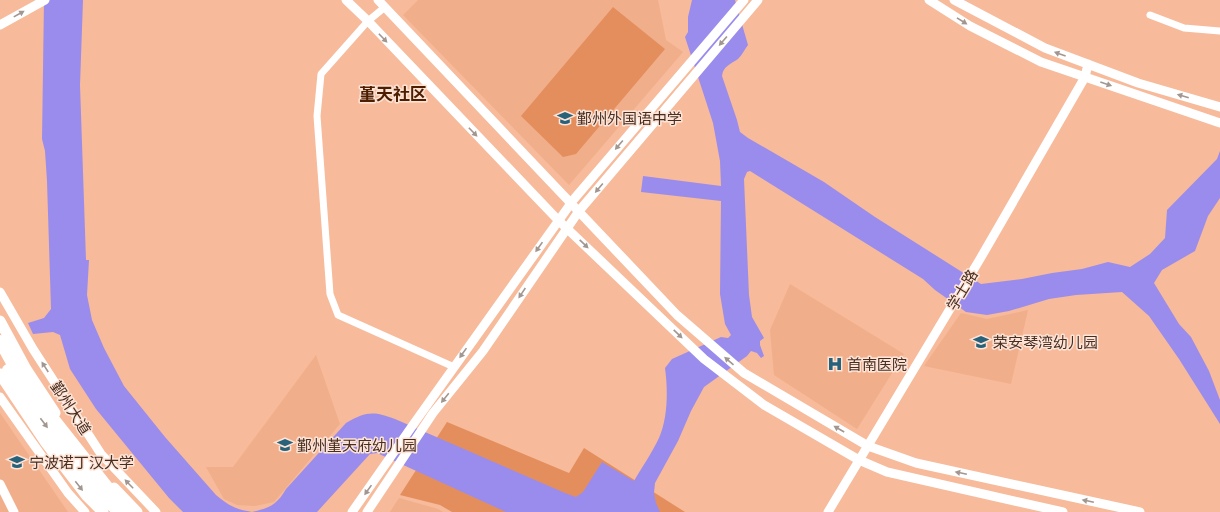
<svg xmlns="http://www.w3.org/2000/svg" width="1220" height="512" font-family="'Titillium Web','Noto Sans SC',sans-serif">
  <rect width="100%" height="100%" fill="#f7ba9a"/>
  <!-- built -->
  <path fill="#f1ae8b" d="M418 0H658L666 40 683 52 569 185 403 15Z
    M790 284 904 354 857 429 774 375 770 330Z
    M1028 310 1011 384 924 366 961 313 987 319Z
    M316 355 340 424 274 502 255 506 237 505 224 499 206 467H233Z
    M0 413 68 512H0Z
    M399 498 438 509 443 512H390Z"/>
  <!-- green -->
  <path fill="#e48e5e" d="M613 7 665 49 576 154 563 157 521 116Z
    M447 422 569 473 584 448 685 512H452L440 505 400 495Z"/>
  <!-- water -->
  <path fill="#9a8cec" d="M44 0H83L80 85 86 260H89L87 295 92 320 104 348 124 386 165 437 216 495C229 506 235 509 252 512H183L169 498 96 409 70 369 60 335 53 332 33 334 28 323 44 318 51 309 47 181 45 151 42 139Z
    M692 0H735L748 45C745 49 742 55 738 59 731 64 723 66 722 76L737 120 740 132 748 138 824 182 875 217 981 284 1022 279 1052 273 1082 269 1108 262 1130 267 1150 254 1165 238 1167 210 1217 159 1220 151V198L1208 216 1195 251 1162 270 1154 283 1179 324 1191 337 1209 371 1220 400V424L1179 359 1149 316 1122 292 1076 295 1049 299 1009 311 987 315 966 312 935 290 923 279 750 171 747 172 744 179 749 295 752 317 764 338 760 341V345L764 356 761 358 757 353 751 351 747 356 704 387 691 411 678 441 655 483 654 493 656 503 660 512H506L377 453 370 454 317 512H252C269 508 277 505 286 489L346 423C366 411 374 411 395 419L565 493 576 497 583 492 602 462 634 481C642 467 652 453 659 438 668 417 668 390 665 368L672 359 721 337 728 338 731 335 725 324 720 294 721 201 641 192 643 176 721 186 720 161 713 123 685 37 688 32V17Z"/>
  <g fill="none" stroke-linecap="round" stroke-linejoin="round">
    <!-- street -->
    <path stroke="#fff" stroke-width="7" d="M385 7 368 21 321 74 317 116 330 294 338 315 454 367
      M1150 15 1184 28 1220 31"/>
    <!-- secondary -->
    <path stroke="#fff" stroke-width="9" d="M346 0 368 21 558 220 704 359 764 405 859 460 887 472 1063 512
      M378 0 677 315 744 373 868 446 916 463 1140 512
      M929 0 970 26 1041 62 1220 123
      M954 0 1045 48 1138 83 1220 107
      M0 25 45 0
      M0 292 33 349 101 454 156 512
      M0 397 68 493 85 512
      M0 484 14 512
      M352 512 415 422 574 199 744 0
      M367 512 433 413 483 351 579 211 758 0
      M828 512 980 259 1085 77 1088 64"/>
    <!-- primary -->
    <path stroke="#fff" stroke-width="11" d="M0 321 26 369 55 413
      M0 374 46 443 86 495 103 512
      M114 488 137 512"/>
    <!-- highway -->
    <path stroke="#fff" stroke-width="12" d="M0 341 18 374 127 512
      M8 370 17 387 94 489 117 510"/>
  </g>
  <!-- one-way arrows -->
  <defs><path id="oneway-solid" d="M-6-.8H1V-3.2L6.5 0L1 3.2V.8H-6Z"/></defs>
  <g fill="#a29690">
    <use href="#oneway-solid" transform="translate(19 14) rotate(-29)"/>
    <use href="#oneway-solid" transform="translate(962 21) rotate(32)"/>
    <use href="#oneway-solid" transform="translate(383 38) rotate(46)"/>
    <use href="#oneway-solid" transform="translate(723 41) rotate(131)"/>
    <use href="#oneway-solid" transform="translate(1060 54) rotate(-160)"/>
    <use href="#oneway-solid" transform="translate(1106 84) rotate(19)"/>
    <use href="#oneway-solid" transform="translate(1183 96) rotate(-164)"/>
    <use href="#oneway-solid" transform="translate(473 132) rotate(46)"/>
    <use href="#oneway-solid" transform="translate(619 145) rotate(130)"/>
    <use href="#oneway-solid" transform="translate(599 188) rotate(130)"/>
    <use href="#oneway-solid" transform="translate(584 244) rotate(44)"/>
    <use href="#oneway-solid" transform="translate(539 247) rotate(125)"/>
    <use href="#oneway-solid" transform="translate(522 293) rotate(124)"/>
    <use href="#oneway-solid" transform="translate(678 334) rotate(44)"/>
    <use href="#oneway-solid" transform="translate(463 353) rotate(125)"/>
    <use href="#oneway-solid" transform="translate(729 361) rotate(-139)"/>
    <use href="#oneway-solid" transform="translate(45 367) rotate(-123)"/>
    <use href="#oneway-solid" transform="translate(445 398) rotate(129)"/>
    <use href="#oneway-solid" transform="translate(44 423) rotate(53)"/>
    <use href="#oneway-solid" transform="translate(839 429) rotate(-150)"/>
    <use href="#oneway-solid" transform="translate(961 473) rotate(-168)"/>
    <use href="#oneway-solid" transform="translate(129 484) rotate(-134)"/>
    <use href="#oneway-solid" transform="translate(79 486) rotate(52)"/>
    <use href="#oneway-solid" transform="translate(368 490) rotate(125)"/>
    <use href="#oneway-solid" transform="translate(1088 501) rotate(-168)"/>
  </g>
  <!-- icons -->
  <defs>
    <g id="school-bare" transform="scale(1.2)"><path d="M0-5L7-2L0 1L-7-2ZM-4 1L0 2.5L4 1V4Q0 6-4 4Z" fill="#27617a" stroke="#fee4d7" stroke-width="2.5" paint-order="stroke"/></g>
    <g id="hospital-bare" transform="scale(1.2)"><path d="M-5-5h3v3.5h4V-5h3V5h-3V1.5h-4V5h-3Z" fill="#27617a" stroke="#fee4d7" stroke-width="2.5" paint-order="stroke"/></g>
    <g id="university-bare" transform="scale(1.2)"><path d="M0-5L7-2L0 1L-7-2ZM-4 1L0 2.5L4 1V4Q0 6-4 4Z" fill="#27617a" stroke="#fee4d7" stroke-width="2.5" paint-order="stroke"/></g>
  </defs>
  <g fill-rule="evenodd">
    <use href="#school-bare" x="565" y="118"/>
    <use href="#school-bare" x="981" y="342"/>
    <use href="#hospital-bare" x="835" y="364"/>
    <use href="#school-bare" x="285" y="445"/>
    <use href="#university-bare" x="17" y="462"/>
  </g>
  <g text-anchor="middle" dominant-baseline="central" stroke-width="3" stroke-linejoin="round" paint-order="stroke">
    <!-- poi labels -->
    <g font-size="15" fill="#462e21" stroke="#fee4d7" text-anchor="start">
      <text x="577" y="118">鄞州外国语中学</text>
      <text x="993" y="342">荣安琴湾幼儿园</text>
      <text x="847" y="364">首南医院</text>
      <text x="297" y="445">鄞州堇天府幼儿园</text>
      <text x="29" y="462">宁波诺丁汉大学</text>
    </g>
    <!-- street labels -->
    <g font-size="15" fill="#462e21" stroke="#fee4d7">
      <text transform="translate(962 290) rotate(-59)">学士路</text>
      <text transform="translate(71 408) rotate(57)">鄞州大道</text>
    </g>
    <!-- quarter labels -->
    <g font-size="17" font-weight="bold" fill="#4d1e00" stroke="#fee4d7">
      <text x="393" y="94">堇天社区</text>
    </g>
  </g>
</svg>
